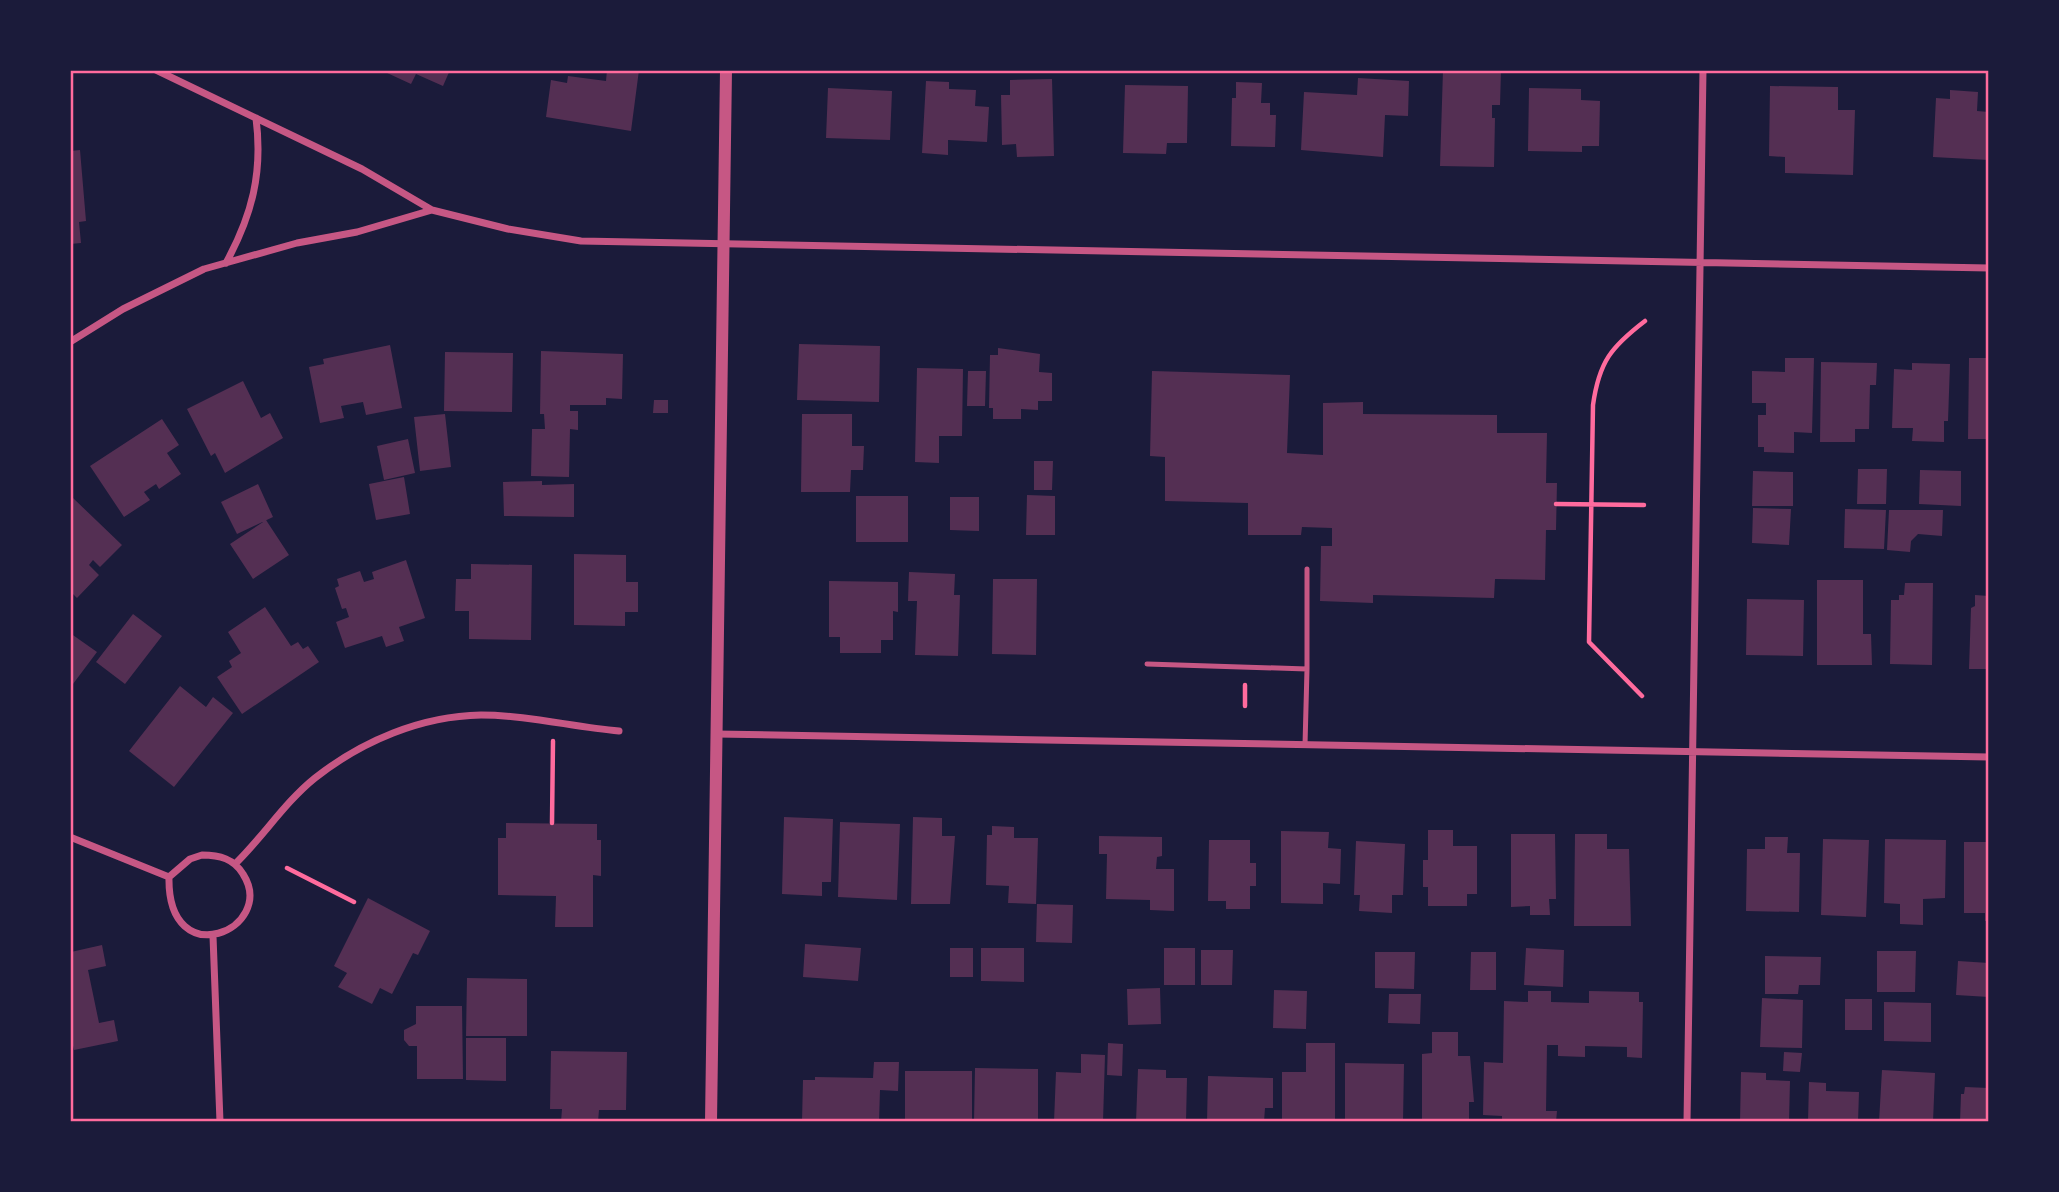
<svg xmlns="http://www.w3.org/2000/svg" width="2059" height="1192" font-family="Manrope,sans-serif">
  <rect width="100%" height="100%" fill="#1b1b3a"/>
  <!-- building -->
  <path fill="#542f53" d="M386 70H450L443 86 416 74 411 84 385 72Z
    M607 70H639L631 131 546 117 551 80 567 83 568 76 606 81Z
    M1443 70H1501L1500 105H1492V118H1495L1494 167 1440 166Z
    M1358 78 1409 81 1408 116 1385 115 1383 157 1301 150 1304 92 1357 95Z
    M1052 79 1054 156 1017 157 1016 144 1002 145 1001 95H1010V80Z
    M926 81 949 82V89L976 90 975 106 989 107 987 142 948 140V155L922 153Z
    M1236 82 1262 83 1261 103H1270V115H1276L1275 147 1231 146 1232 98H1236Z
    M1125 85 1188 86 1187 143H1167L1166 154 1123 153Z
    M1770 86 1838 87V110H1855L1853 175 1785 173V157L1769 156Z
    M828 88 892 91 890 140 826 138Z
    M1529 88 1581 89V100L1600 101 1599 146H1582V152L1528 151Z
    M1950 90 1978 92 1977 111 1989 112V160L1933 157 1936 98 1950 99Z
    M80 150 86 221 79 222 81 243 70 244V151Z
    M799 344 880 346 879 402 797 400Z
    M390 345 402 408 366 415 363 402 341 406 344 418 320 423 309 367 324 364 323 359Z
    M998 348 1040 354 1039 372 1052 373V401H1038V410L1021 409V419H993V408H989L990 355H998Z
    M541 351 623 354 622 399 606 398V405H570V411H578V430L570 429 569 477 531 476 532 429H545L544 414H540Z
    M445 352 513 353 512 412 444 411Z
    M1785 358H1814L1812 433 1794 432V453L1764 452V447H1758V415H1766V403H1752V371L1785 372Z
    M1969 358H1989V439H1968Z
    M1821 362 1877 363 1876 385H1870L1869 429H1855V442H1820Z
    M1912 363 1950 364 1948 421H1944V442L1912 441 1913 428H1892L1894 369 1912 370Z
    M917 368 963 369 962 436H939V463L915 462Z
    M968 371H986L985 406H967Z
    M1152 371 1290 375 1287 453 1323 455V403L1363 402V414L1497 415V433H1547L1546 483H1557L1556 530H1546L1545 580 1495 579 1494 598 1373 595V603L1320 601 1321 546H1332V528L1302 527 1301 535H1248V503L1165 501V457L1150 456Z
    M243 381 261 418 270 413 283 438 225 473 215 453 211 456 187 409Z
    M654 400H668V413H653Z
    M445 414 451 467 420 471 414 417Z
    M802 414H852V446H864L863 470H851L850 492H801Z
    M162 419 179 445 167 453 181 474 159 489 156 484 144 492 150 500 124 517 90 466Z
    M408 439 415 473 384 480 377 446Z
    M1034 461H1053L1052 490H1034Z
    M1858 469H1887L1886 504H1857Z
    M1920 470 1961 471V506L1919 504Z
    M1753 471 1793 472V506H1752Z
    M404 477 410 514 376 520 369 484Z
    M542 481V485L574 484V517L504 516 503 482Z
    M258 484 273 517 237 534 221 502Z
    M1027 495 1055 496V535H1026Z
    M856 496H908V542H856Z
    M950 497H979V531L950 530Z
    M73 498 122 545 100 567 93 560 89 565 99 575 77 598 70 591V501Z
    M1753 508 1791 509 1789 545 1752 543Z
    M1845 509 1886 510 1884 549 1844 548Z
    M1889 510H1943L1942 536 1918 534 1911 541 1910 552 1887 550Z
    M266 520 289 555 253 579 230 544Z
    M574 554 626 555V582H638V612H625V626L574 625Z
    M406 560 425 618 399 627 404 641 386 647 382 636 345 648 336 622 349 617 346 608 342 609 335 588 339 586 337 579 360 571 364 582 374 579 372 572Z
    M471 564 532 565 531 640 469 639V611H455L456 579H471Z
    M909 572 955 574 954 595H960L958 656 915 655 917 601H908Z
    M993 579H1037L1036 655 992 654Z
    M1817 580H1863V634H1871L1872 665H1817Z
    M829 581 898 582V612L893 611V640H881V653H840V637H829Z
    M1905 583H1933L1932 665 1890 664 1891 600H1899V595H1904Z
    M1975 595 1989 596V669H1969L1971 608 1975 606Z
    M1747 599 1804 600 1803 656 1746 655Z
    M265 607 291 646 298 642 303 649 308 646 319 662 242 714 217 677 232 667 229 661 241 653 228 632Z
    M133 614 162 636 125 684 96 662Z
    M70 633 97 652 70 688Z
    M180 686 206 707 213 697 233 713 174 787 129 751Z
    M784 817 833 819 831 882H822V896L782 894Z
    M913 817 942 818V836H955L950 904H911Z
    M840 822 900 824 897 900 838 897Z
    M506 823 597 824V840H601V876L593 875V927H555L556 896 498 895V838H506Z
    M992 826 1014 827V838H1038L1036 904 1008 903 1009 886 986 885 987 835H992Z
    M1428 830H1453V846H1477V894H1467V906H1428V887H1423V860H1428Z
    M1281 831 1329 832 1328 848 1341 849 1340 884 1323 883V904L1281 903Z
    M1511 834H1555L1556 899H1549L1550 915H1530V906L1511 907Z
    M1575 834H1607V849H1629L1631 926H1574Z
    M1099 836 1162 837V856L1157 857 1156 869H1174V911L1150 910V900L1106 899 1107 854H1099Z
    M1765 837H1788L1787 853H1800L1799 912 1746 911 1747 849H1765Z
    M1823 839 1869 840 1866 917 1821 915Z
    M1885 839 1946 840 1945 898 1923 899V925L1900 924V904L1884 903Z
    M1209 840H1250V863H1256V886H1250V909H1226V901H1208Z
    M1356 841 1405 844 1403 895H1392V913L1359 911 1360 895H1354Z
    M1964 842H1989V921H1985V913H1964Z
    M368 898 430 931 418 955 413 953 392 994 380 988 372 1004 338 987 347 973 334 966Z
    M1037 904 1073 905 1072 943 1036 942Z
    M805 944 861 948 858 981 803 977Z
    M102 945 106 966 88 970 99 1023 114 1020 118 1041 74 1050 70 1033 71 952Z
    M950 948H973V977H950Z
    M981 948H1024V982L981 981Z
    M1164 948H1195V985H1164Z
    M1526 948 1564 950 1563 987 1524 985Z
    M1201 950H1233L1232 985H1201Z
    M1877 951H1916L1915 992H1877Z
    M1375 952H1415L1414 989 1375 988Z
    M1471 952H1496V990H1470Z
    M1765 956 1821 957 1820 985H1799L1798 994H1765Z
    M1958 961 1989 963V997L1956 995Z
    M467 978 527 979V1036H466Z
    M1160 988 1161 1024 1128 1025 1127 989Z
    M1274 990 1307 991 1306 1029 1273 1028Z
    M1528 991H1551V1002L1589 1003V991L1639 992V1002H1643L1642 1058 1627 1057V1047L1585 1046V1057L1558 1056V1045H1547L1546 1111H1557L1556 1122H1502V1116L1483 1115 1484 1062 1503 1063 1504 1001 1528 1002Z
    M1389 994H1421L1420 1024 1388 1023Z
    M1762 998 1803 1000 1802 1048 1760 1047Z
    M1845 999H1872V1030H1845Z
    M1884 1002 1931 1003V1042L1884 1041Z
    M416 1006H462L463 1079H417V1046H409L404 1040V1030L416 1024Z
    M1432 1032H1458V1056H1470L1474 1102H1469V1122H1422V1054L1432 1053Z
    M466 1038H506V1081L466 1080Z
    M1108 1043 1123 1044 1122 1076 1107 1075Z
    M1306 1043H1335V1122H1282V1072H1306Z
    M551 1051 627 1052 626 1110H599L598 1122H561L562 1109H550Z
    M1784 1052 1802 1053 1800 1072 1783 1071Z
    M1081 1054 1105 1055 1103 1122H1054L1056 1072 1081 1073Z
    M874 1062H899L898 1091 880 1090 879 1122 802 1121 803 1080H815V1077L873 1078Z
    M1345 1063 1404 1064 1403 1122H1345Z
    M975 1068 1038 1069V1122H974Z
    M1138 1069 1166 1070V1078H1187L1186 1122H1136Z
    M1882 1070 1935 1073 1933 1122H1879Z
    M905 1071H972V1122H905Z
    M1741 1072 1766 1073V1080L1790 1081 1789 1122H1740Z
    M1208 1076 1273 1078V1108H1265L1264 1122H1207Z
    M1809 1082 1826 1083V1091L1859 1092 1858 1122H1808Z
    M1965 1087 1989 1088V1122H1960L1961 1094H1964Z"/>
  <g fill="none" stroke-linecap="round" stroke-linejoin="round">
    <!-- path -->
    <path stroke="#ff6b9d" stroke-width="4.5" d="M1556 504 1644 505
      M1245 685V706
      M1642 696 1589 642 1593 405C1599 362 1611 347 1645 321
      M552 823 553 741
      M287 868 354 902"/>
    <!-- service -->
    <path stroke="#c65784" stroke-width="5" d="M1147 664 1307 669 1305 745
      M1307 669V569"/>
    <!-- minor -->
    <path stroke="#c65784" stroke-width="7" d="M156 70 362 169 432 210 508 229 581 241 1989 268
      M226 263C252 215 263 173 256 118
      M70 342 123 309 204 269 297 243 357 232 432 210
      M716 734 1989 757
      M70 837 169 877
      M202 855C220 855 234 859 243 874 278 929 167 976 169 877L190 859Z
      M235 864C263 837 285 802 315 778 362 741 421 716 481 715 527 715 573 727 619 731
      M213 936 220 1122
      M1687 1122 1703 70"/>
    <!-- tertiary -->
    <path stroke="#c65784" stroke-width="12" d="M711 1122 726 70"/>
  </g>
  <!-- border -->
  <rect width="2059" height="1192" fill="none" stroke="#1b1b3a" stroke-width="144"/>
  <rect x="72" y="72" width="1915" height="1048" fill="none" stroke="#ff6b9d" stroke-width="2.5"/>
</svg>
